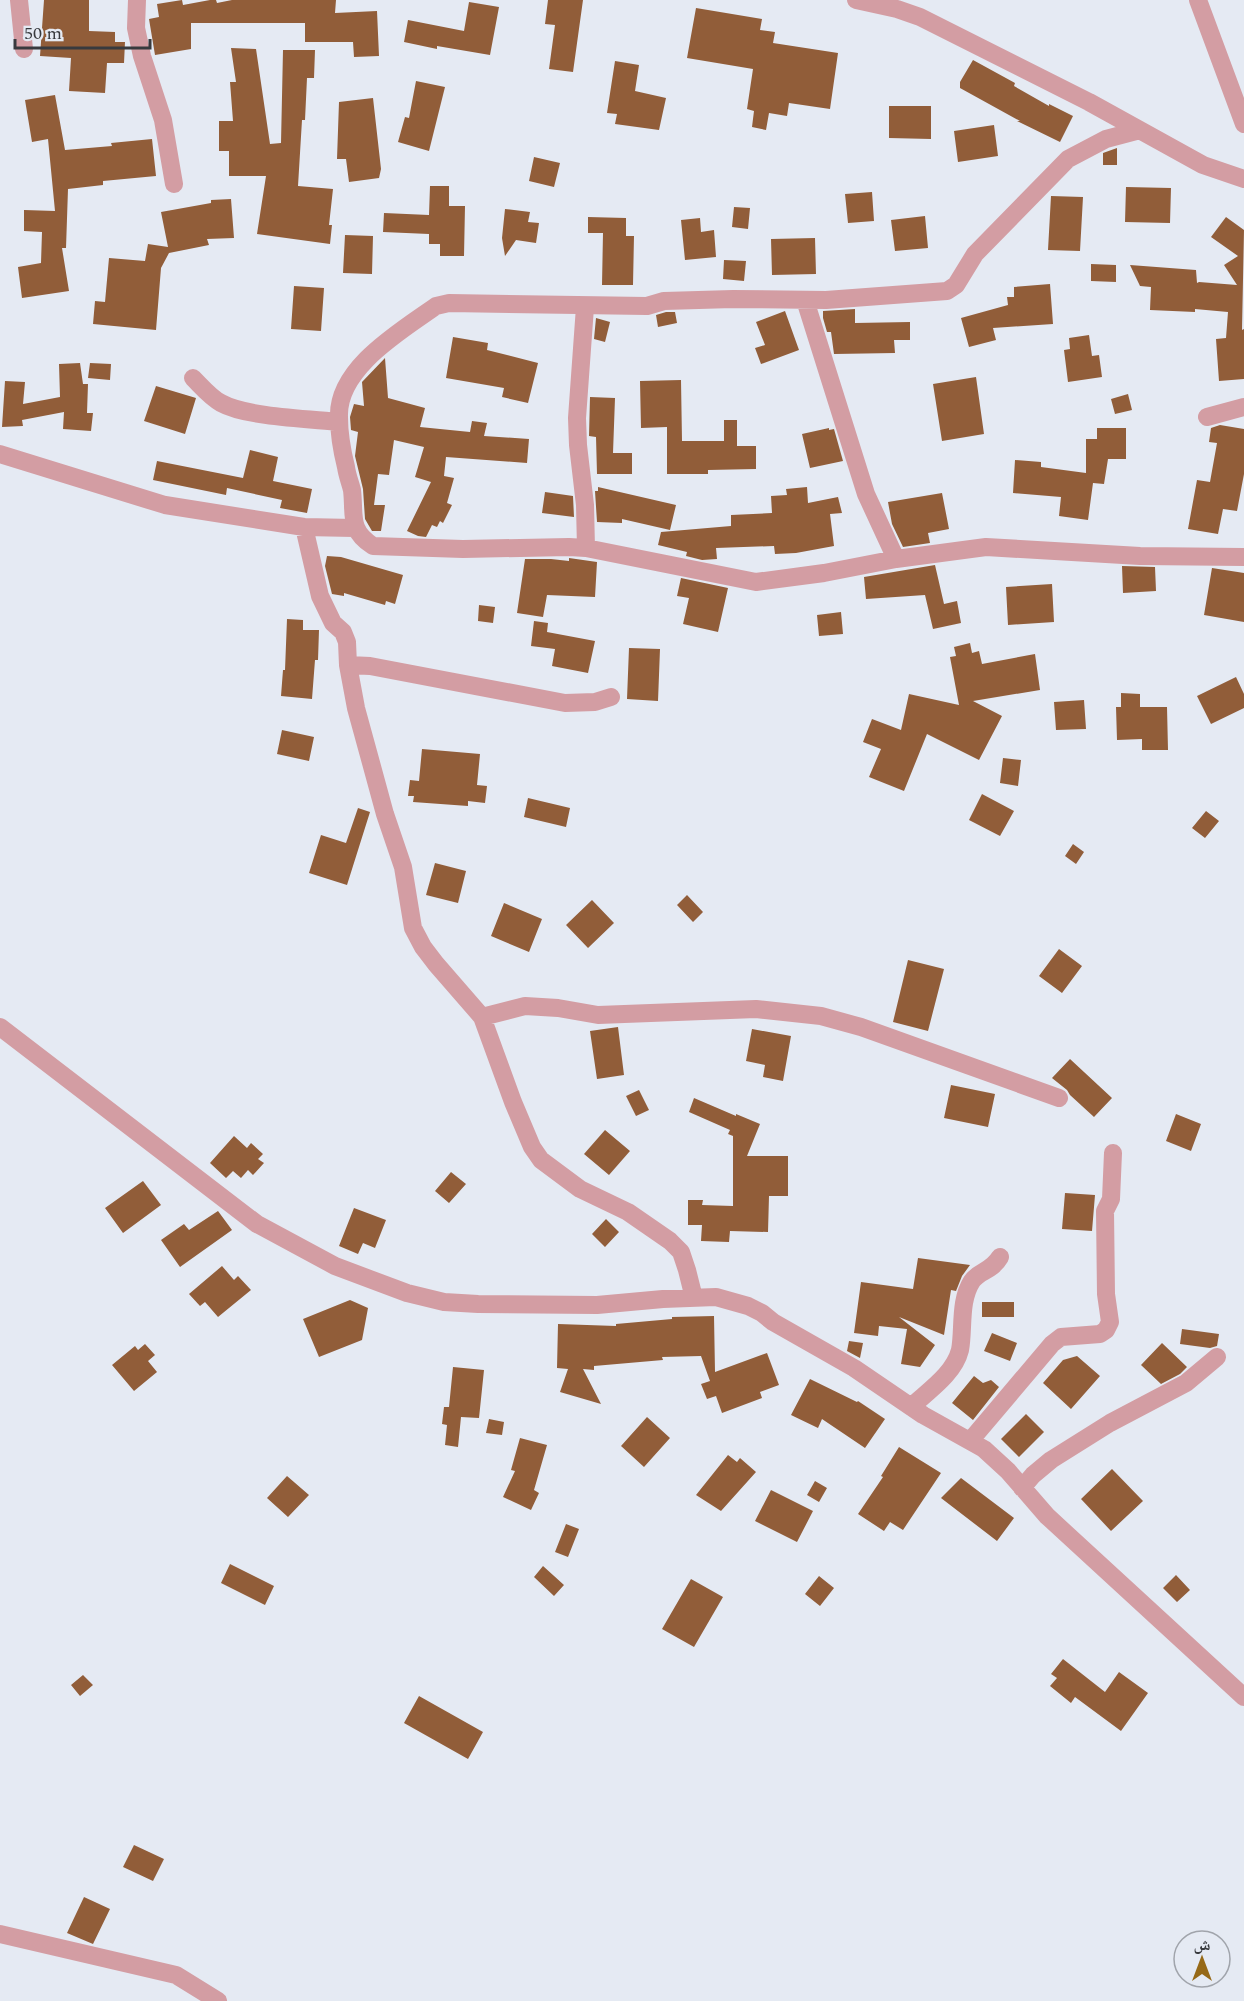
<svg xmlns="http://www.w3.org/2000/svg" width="1244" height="2001" font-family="Spectral,'Noto Naskh Arabic',serif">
  <rect width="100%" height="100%" fill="#e5eaf3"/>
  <!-- building -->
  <path fill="#915d39" d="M44 0H89V31L115 32V42H125L124 63H107L105 93 69 91 71 58 40 56Z
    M182 0 183 5 210 0H216L217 3 232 0H336L335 13 377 11 379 56 354 57 353 42H305V23H191V49L155 55 149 19 159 17 157 4Z
    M548 0H583L573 72 549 69 555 25 545 24Z
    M469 2 499 7 490 55 437 46V49L404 42 408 20 464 31Z
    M696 8 762 19 760 30 775 32 773 43 838 53 830 109 789 103 787 116 769 113 766 130 752 127 754 111 747 109 753 69 687 58Z
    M231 48 256 49 270 144 281 143 283 50H315L314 78H307L305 120H302L298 186 333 189 329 225H332L330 244 257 234 266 176H229V151H219V121H233L230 82H236Z
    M973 60 1015 83 1014 86 1049 106V104L1073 116 1060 142 1017 121H1020L960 88V82Z
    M615 61 639 65 635 91 666 98 659 130 615 124 617 114 607 113Z
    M416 81 445 87 429 151 398 142 405 117 409 118Z
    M55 95 65 150 112 146 111 143 152 139 156 176 103 181V185L68 189 66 248H62L69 291 22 298 18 267 41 263 42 232 24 231V210L55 211 48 139 32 142 25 100Z
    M373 98 381 169 379 178 349 182 346 159H337L339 102Z
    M889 106H931V139L889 138Z
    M994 125 998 156 958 162 954 131Z
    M1117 148V165H1103V153Z
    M534 157 560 163 554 187 529 181Z
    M430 186H449V206H465L464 256H440V244H429V234L383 232 384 213 429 215Z
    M1126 187 1171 188 1170 223 1125 222Z
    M872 192 874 221 848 223 845 194Z
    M1051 196 1083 197 1080 251 1048 250Z
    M231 199 234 238 207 239 209 245 169 253 161 268 156 330 93 324 95 301 105 302 109 258 145 261 148 244 168 247 161 212 211 203V200Z
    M734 207 750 208 748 229 732 227Z
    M505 209 530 212 528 222 539 223 536 243 516 240 505 256 502 238Z
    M925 216 928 248 895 251 891 220Z
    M588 217 626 218V236H634L633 285H602L603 233H588Z
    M1226 217 1244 230 1242 330 1244 329V379L1219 381 1216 339 1226 338 1228 312 1195 309V312L1150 310 1151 287 1140 286 1130 265 1196 270 1197 283 1199 282 1237 285 1224 265 1238 256 1211 237Z
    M700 218 701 232 714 230 716 257 685 260 681 220Z
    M345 235 373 236 372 274 343 273Z
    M815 238 816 274 772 275 771 239Z
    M724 260 746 261 744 281 723 279Z
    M1091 264 1116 265V282L1091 281Z
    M1050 284 1053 324 993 328 996 340 969 347 961 318 1008 305 1007 297H1014V287Z
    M294 286 324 288 321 331 291 329Z
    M855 309V323L910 322V340H894L895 353 834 354 831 332H827L823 318V311Z
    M785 311 799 350 761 364 755 348 765 345 756 322Z
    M666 312H675L677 323 658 327 656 315Z
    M596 318 610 322 605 342 594 339Z
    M1089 335 1092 356 1099 355 1102 377 1068 382 1064 350 1070 349 1069 338Z
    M453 337 488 343 487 350 538 363 528 403 502 397 504 388 446 378Z
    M385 358 388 398 425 408 420 427 470 432 472 421 487 423 484 436 529 439 527 463 446 457 444 476 454 478 447 503 452 505 443 523 440 521 437 527 432 525 426 537 418 536 407 531 431 482 415 477 424 447 394 440 389 475 378 474 374 505H385L381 531H372L365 519 363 489 355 456 358 432 351 430 350 417 354 404 364 406 362 382Z
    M80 363 83 384H88L87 413H93L91 431 63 429 64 412 22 420 23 426 2 427 5 381 25 382 23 404 60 397 59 364Z
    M90 363 111 364 110 380 88 378Z
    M976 377 984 434 942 441 933 384Z
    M681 380 682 441H724V420H737V446H756V469L708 470V474H667V427L641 428 640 381Z
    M156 386 196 398 185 434 144 421Z
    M1128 394 1132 410 1115 414 1111 399Z
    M590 397 615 398 613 453H632V474H597L596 437 589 436Z
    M1220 425 1244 429V474L1237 511 1223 509 1218 534 1188 529 1197 480 1210 482 1217 443 1209 442 1211 428Z
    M829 428V430L834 429 843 461 810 468 802 434Z
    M1097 428H1126V459H1108L1104 484 1093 483 1088 520 1059 516 1061 497 1013 493 1015 460 1041 462V467L1086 473V439H1097Z
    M250 450 278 457 273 481 312 489 307 513 280 508 282 500 227 488 226 495 153 480 157 461 243 478Z
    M598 487 676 505 670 530 622 519V523L597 522 595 491H598Z
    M807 487 808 503 838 497 842 513 830 514 834 546 796 553 775 554 774 546 716 548 717 559 702 560 686 556 687 552 658 545 661 532 731 526V515L772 513 771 496 787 495 786 489Z
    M545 492 573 496 574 517 542 513Z
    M942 493 949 529 928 533 930 543 903 547 892 524 888 502Z
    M327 556 341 557 403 575 395 604 386 601 385 605 344 593V596L332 594 325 566Z
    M569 558 597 562 595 597 547 595 543 617 517 613 525 559H551L569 561Z
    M935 565 944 604 957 601 961 623 933 629 925 595 866 599 864 577Z
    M1122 566 1155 567 1156 591 1123 593Z
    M1212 568 1244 573V622L1204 615Z
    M681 578 728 588 718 632 683 624 689 598 677 596Z
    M1052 584 1054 622 1008 625 1006 587Z
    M479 605 495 607 493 623 478 621Z
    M841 612 843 634 819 636 817 615Z
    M287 619 303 620V630H319L318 660H315L312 699 281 696 283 670H285Z
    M534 621 548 623 547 632 595 641 588 673 552 666 555 649 531 646Z
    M970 643 972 653 979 651 982 664 1035 654 1040 690 973 701 1002 716 979 760 927 734 904 791 869 777 881 749 863 742 872 719 901 730 909 694 959 705 950 657 956 656 954 647Z
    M629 648 660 649 658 701 627 699Z
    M1236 677 1244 694V708L1211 724 1197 696Z
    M1121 693 1140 694V707H1167L1168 750H1142V739L1117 740 1116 707H1121Z
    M1084 700 1086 729 1056 730 1054 702Z
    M282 730 314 737 309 761 277 754Z
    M422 749 480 754 477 785 487 786 485 803 468 801V806L413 802 414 796H408L410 780 419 781Z
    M1003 758 1021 760 1018 786 1000 783Z
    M982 794 1014 811 1000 836 969 820Z
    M528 798 570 808 566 827 524 817Z
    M358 808 370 812 347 885 309 873 321 835 346 843Z
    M1206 811 1219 821 1205 838 1192 828Z
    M1073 844 1084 852 1076 864 1065 856Z
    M435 863 466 871 458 903 426 895Z
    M687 895 703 912 693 922 677 905Z
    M592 900 614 923 588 948 566 925Z
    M504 903 542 919 529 952 491 936Z
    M1059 949 1082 966 1062 993 1039 976Z
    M908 960 944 969 928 1031 893 1022Z
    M618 1027 624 1075 597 1079 590 1031Z
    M752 1029 791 1036 783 1081 763 1077 765 1065 746 1061Z
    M1070 1059 1112 1098 1094 1117 1070 1095 1067 1090 1052 1078Z
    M951 1085 995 1094 988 1127 944 1118Z
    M639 1090 649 1110 636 1116 626 1096Z
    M694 1098 736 1116V1114L760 1124 747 1156H788V1196H769L768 1232 730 1231 729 1242 701 1241 702 1225H688V1200H703L702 1205 733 1206V1136L728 1134 730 1130 689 1112Z
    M1176 1114 1201 1124 1191 1151 1166 1141Z
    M605 1130 630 1151 609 1175 584 1154Z
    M234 1136 247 1148 251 1143 263 1154 258 1159 264 1163 253 1175 248 1170 241 1178 233 1171 226 1178 210 1163Z
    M451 1172 466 1184 449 1203 435 1191Z
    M143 1181 161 1205 123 1233 105 1208Z
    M1065 1193 1095 1195 1092 1231 1062 1229Z
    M354 1208 386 1220 375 1248 363 1243 358 1254 339 1246Z
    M218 1211 232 1230 180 1267 161 1240 184 1224 189 1230Z
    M606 1219 619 1232 605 1247 592 1234Z
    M918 1258 970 1265 962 1276 956 1291 951 1290 944 1335 899 1317 935 1345 920 1367 901 1364 907 1329 879 1326 878 1336 854 1333 861 1282 913 1289Z
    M222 1266 234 1280 238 1276 251 1290 218 1317 205 1302 200 1306 189 1294Z
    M350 1300 368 1308 362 1340 319 1357 303 1319Z
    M982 1302H1014V1317H982Z
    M714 1316 715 1372 767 1353 779 1385 760 1392 762 1398 722 1413 716 1396 707 1399 701 1384 710 1381 701 1356 662 1357 663 1360 594 1366V1370L583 1369 601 1404 560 1392 568 1369 557 1368 558 1324 616 1326V1324L672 1319V1317Z
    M1182 1329 1219 1334 1217 1346 1210 1348 1180 1344Z
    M992 1333 1017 1343 1010 1361 984 1351Z
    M849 1341 863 1343 860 1358 847 1351Z
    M1162 1343 1187 1367 1180 1374 1161 1384 1141 1365Z
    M145 1344 155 1355 148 1361 157 1372 134 1391 112 1365 135 1346 138 1350Z
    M1077 1356 1100 1376 1071 1409 1043 1383 1063 1360Z
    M453 1367 484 1370 479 1418 461 1417 458 1447 445 1445 447 1425 442 1424 444 1407H449Z
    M974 1376 983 1383 991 1380 999 1387 973 1420 952 1403Z
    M810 1379 857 1402 858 1401 885 1419 865 1448 822 1419 818 1428 791 1415Z
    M1026 1414 1044 1432 1019 1457 1001 1439Z
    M647 1417 670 1438 644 1467 621 1446Z
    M489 1419 504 1422 502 1435 486 1433Z
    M520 1438 547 1445 534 1490 539 1493 531 1510 503 1497 515 1471 511 1470Z
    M899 1447 941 1473 903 1530 890 1522 884 1531 858 1514 883 1477 881 1476Z
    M728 1455 737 1462 740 1458 756 1472 721 1511 696 1495Z
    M1112 1469 1143 1501 1111 1531 1081 1499Z
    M287 1476 309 1495 288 1517 267 1498Z
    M961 1478 1014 1518 997 1541 941 1498Z
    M815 1481 827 1488 819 1502 807 1495Z
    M771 1490 813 1511 797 1542 755 1521Z
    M566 1524 579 1529 568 1557 555 1552Z
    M230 1564 274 1586 265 1605 221 1583Z
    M543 1566 564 1585 554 1596 534 1577Z
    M1176 1575 1190 1590 1177 1602 1163 1588Z
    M819 1576 834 1588 820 1606 805 1594Z
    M691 1579 723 1597 694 1647 662 1629Z
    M1063 1659 1105 1692 1119 1672 1148 1693 1121 1731 1075 1697 1071 1703 1050 1686 1057 1678 1051 1674Z
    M83 1675 93 1685 80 1696 71 1685Z
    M419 1696 483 1732 468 1759 404 1723Z
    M134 1845 164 1859 153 1881 123 1867Z
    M84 1897 110 1909 93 1944 67 1933Z"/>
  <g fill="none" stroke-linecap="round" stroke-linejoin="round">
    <!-- minor -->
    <path stroke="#d39da3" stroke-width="18" d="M19 0 24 49
      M137 0 136 28 142 56 163 120 174 184
      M856 0 897 9 920 17 1089 102 1203 165 1244 179
      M1198 0 1244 124
      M1140 130 1106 139 1068 159 975 254 956 285 947 291 826 300 733 299 664 301 647 306 449 303 436 306C401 331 337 368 339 417 339 434 342 451 346 467 347 475 350 482 352 490 355 515 348 530 373 546L463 549 569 547 586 548 756 582 824 573 896 559 986 547 1140 556 1244 557
      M805 300 866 494 896 559
      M585 307 577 418 578 445 585 505 586 548
      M193 378C202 387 210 397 221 403 246 417 309 419 339 422
      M1207 417 1244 407
      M0 454 165 505 304 527 354 528
      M304 527 320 596 333 623 343 632 347 642 348 665 356 708 385 814 403 867 413 928 423 947 436 964 482 1017 513 1102 532 1147 541 1160 580 1189 628 1212 670 1241 681 1252 687 1270 694 1298
      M348 665 370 666 565 703 595 702 611 697
      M482 1017 525 1006 558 1008 598 1015 756 1009 821 1016 861 1027 1059 1098
      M0 1027 257 1224 335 1266 407 1293 444 1302 478 1304 597 1305 663 1299 716 1297 748 1306 762 1313 773 1322 854 1368 923 1415 984 1449 1008 1471 1047 1516 1244 1697
      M911 1407C928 1391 954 1374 960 1350 964 1329 959 1301 972 1281 980 1270 991 1272 1000 1257
      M970 1441 1052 1344 1061 1337 1100 1334 1106 1330 1110 1322 1106 1294 1105 1211 1111 1199 1113 1153
      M1022 1488 1033 1475 1051 1460 1110 1423 1186 1383 1217 1357
      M0 1934 176 1975 218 2001"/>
  </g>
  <!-- north arrow -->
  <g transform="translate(1202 1959)"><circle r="28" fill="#e5eaf3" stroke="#a0a4ab" stroke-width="1.5"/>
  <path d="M0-4.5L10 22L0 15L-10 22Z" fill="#966917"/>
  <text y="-9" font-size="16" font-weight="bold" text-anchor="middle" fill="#383a3e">ش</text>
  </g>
  <!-- scale -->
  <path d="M15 39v9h135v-9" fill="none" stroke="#383a3e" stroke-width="3"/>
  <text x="24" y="39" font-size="18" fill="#383a3e" stroke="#e5eaf3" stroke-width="4.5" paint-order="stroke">50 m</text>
</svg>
